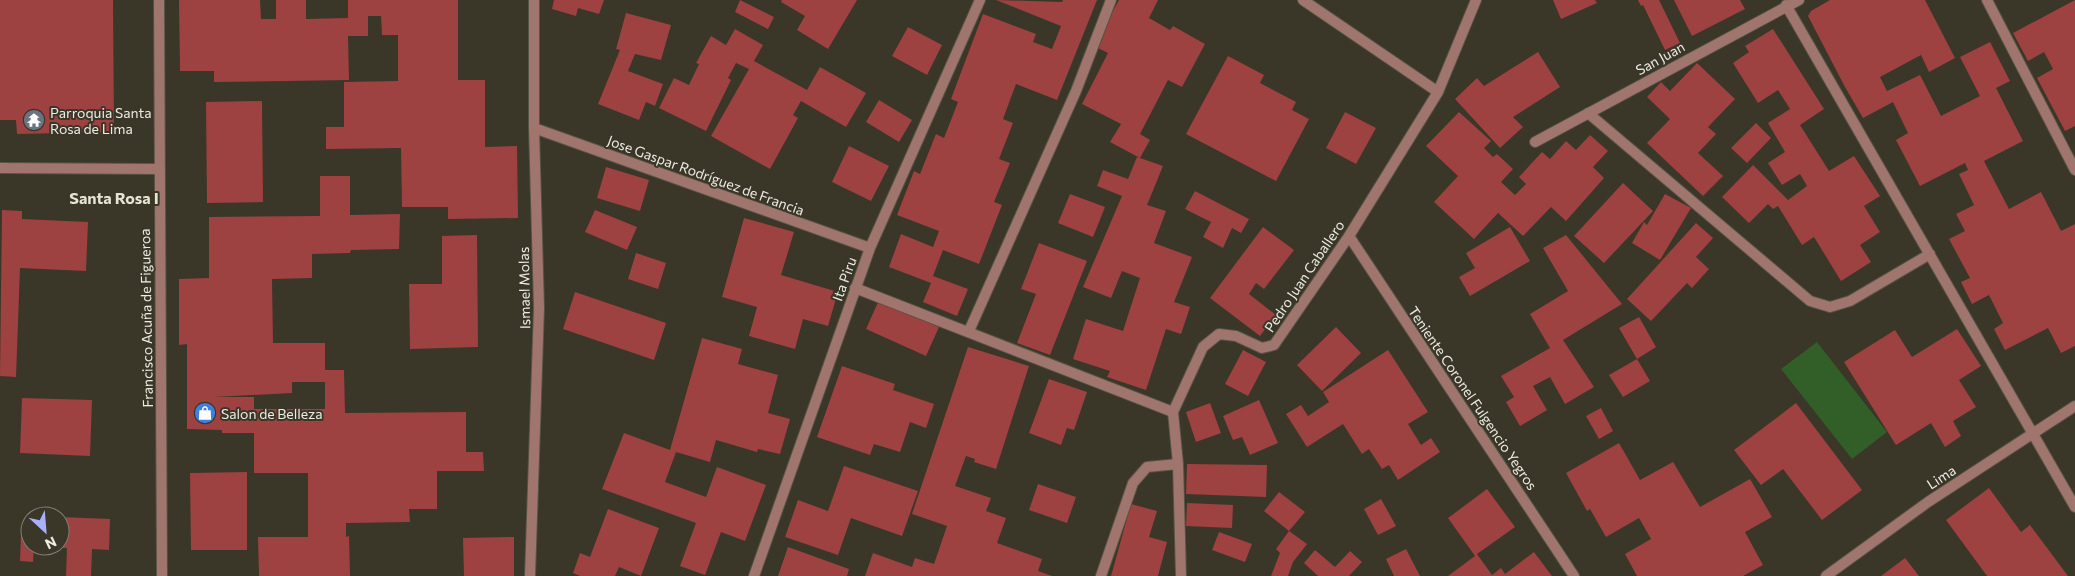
<svg xmlns="http://www.w3.org/2000/svg" width="2075" height="576" font-family="Commissioner,sans-serif">
  <rect width="100%" height="100%" fill="#3a3628"/>
  <!-- green -->
  <path fill="#325e27" d="M1817 342 1887 432 1852 459 1781 369Z"/>
  <!-- building -->
  <path fill="#9e4141" fill-rule="evenodd" d="M0 0H113L114 132 17 134 16 120H0Z
    M179 0H260L261 19H276V0H306V19L348 18V0H458V80H485V147L517 146 518 218 448 219V207H402L401 148 326 149V127H344V82L398 81V35H382L381 16H368V36H348L349 80 214 82V71H180Z
    M554 0H604L599 14 578 8 576 16 552 9Z
    M740 0 774 17 768 29 735 12Z
    M782 0H857L828 49 797 30 805 16 781 2Z
    M996 0 1062 2 1063 0H1097L1057 100 1016 84 1003 119 1013 123 999 159 1010 163 994 202 1002 205 979 264 943 250 933 276 968 289 957 316 923 302 931 283 889 267 901 234 933 247 939 231 897 215 914 171 920 174 936 134 944 138 958 102 951 99 983 14 1036 34 1033 42 1052 49 1061 26Z
    M1119 0H1158L1149 18 1170 30 1173 26 1205 44 1182 87 1168 80 1140 134 1150 140 1140 158 1163 166 1147 205 1166 211 1154 243 1192 257 1174 302 1190 307 1181 334 1166 329 1146 390 1107 377 1110 371 1073 359 1086 319 1123 331 1140 278 1122 271 1111 298 1083 287 1122 196 1097 186 1103 170 1128 179 1137 157 1140 158 1110 142 1121 124 1082 104 1108 53 1094 46Z
    M1553 0H1595L1597 3 1561 19Z
    M1638 0H1659L1680 43 1665 50 1643 5 1641 6Z
    M1674 0H1740L1745 9 1692 36Z
    M1830 0H1925L1955 58 1929 72 1921 55 1880 77 1887 91 1920 75 1941 116 1980 96 1960 57 1990 42 2010 81 1996 88 2023 141 1984 161 2009 209 2041 192 2061 231 2075 224V346L2061 353 2048 328 2005 350 1994 329 2003 323 1989 295 1972 304 1961 282 1970 278 1949 239 1965 231 1956 214 1974 205 1959 174 1968 170 1965 163 1920 186 1896 140 1908 133 1893 102 1863 118 1845 87 1808 16 1811 11Z
    M2075 0V126L2065 131 2037 78 2053 69 2044 52 2028 61 2013 33Z
    M626 13 671 25 661 60 635 54 628 71 663 84 655 106 646 102 639 120 598 104 620 50 616 49Z
    M908 27 942 45 927 75 892 56Z
    M735 29 763 45 754 61 807 90 820 67 866 93 846 127 801 101 793 115 798 118 770 169 711 136 749 69 736 63 728 78 731 80 706 131 659 108 674 78 689 85 699 64 696 63 711 36 726 45Z
    M1773 29 1824 109 1800 125 1829 171 1854 156 1880 196 1864 206 1880 232 1860 245 1871 262 1841 281 1814 237 1802 245 1778 206 1773 209 1768 204 1749 223 1722 197 1753 165 1788 200 1807 186 1800 174 1782 185 1768 163 1785 152 1768 123 1790 109 1778 90 1758 103 1733 63 1749 52 1745 46Z
    M1538 52 1560 87 1513 117 1523 127 1500 148 1455 99 1477 78 1484 86Z
    M1228 56 1264 75 1260 83 1296 102 1292 110 1309 119 1276 181 1186 134Z
    M1697 63 1735 99 1708 127 1716 134 1698 153 1723 176 1703 196 1647 143 1670 119 1647 97 1661 82 1670 91Z
    M879 100 912 120 899 142 866 122Z
    M262 101 263 202 207 203 206 102Z
    M1345 112 1376 128 1356 164 1326 148Z
    M1459 112 1491 141 1484 148 1493 157 1497 154 1513 169 1501 182 1515 195 1526 184 1519 177 1542 152 1550 159 1566 141 1576 150 1590 135 1608 151 1593 167 1604 178 1566 221 1551 207 1523 236 1498 213 1474 239 1434 202 1458 176 1426 146Z
    M1756 123 1771 138 1747 163 1731 148Z
    M849 146 889 166 871 201 832 182Z
    M606 167 649 180 640 211 597 198Z
    M320 176H350V215L400 214 399 249 351 250 350 253 312 254V278L272 279 273 343H325V370H344L345 413 466 412V452H483L484 471H437V509H409L410 522 346 523V537L349 536 350 576H259L258 537H308V473H254V433H222V422V430L187 429V344L179 345V279L209 278V217L320 216ZM292 382H325V409H254V397H214L292 393Z
    M1623 183 1653 211 1604 263 1574 236Z
    M1195 191 1249 219 1241 233 1232 228 1223 248 1203 237 1211 222 1185 209Z
    M1070 194 1105 207 1093 237 1058 223Z
    M1665 194 1691 208 1660 260 1632 243 1644 222 1647 225Z
    M2 210 22 211V219L88 222 86 271 20 268 16 377 0 376Z
    M595 210 637 227 627 250 585 232Z
    M744 218 794 232 781 275 838 292 828 326 803 319 795 349 749 336 757 307 722 297Z
    M1696 223 1713 238 1696 257 1709 269 1692 288 1687 283 1651 321 1627 299Z
    M1263 227 1294 250 1264 289 1256 283 1249 294 1276 315 1260 336 1210 298Z
    M1510 227 1530 261 1470 296 1459 277 1475 268 1466 253Z
    M477 235 478 347 410 349 409 284H442V236Z
    M1566 235 1622 304 1563 340 1594 387 1565 404 1550 377 1533 386 1547 410 1520 426 1506 402 1514 397 1501 376 1550 348 1530 314 1568 291 1543 248Z
    M1039 243 1087 261 1050 355 1017 343 1036 294 1021 289Z
    M636 253 666 263 658 289 628 279Z
    M575 292 666 323 654 360 563 329Z
    M879 300 939 327 926 356 866 329Z
    M1639 317 1656 347 1637 359 1619 328Z
    M1336 327 1361 353 1322 391 1297 365Z
    M1957 329 1981 366 1959 380 1976 407 1953 421 1961 436 1945 447 1931 423 1896 445 1844 362 1895 330 1912 357Z
    M702 338 742 349 738 364 778 375 768 413 790 419 780 454 758 449 757 452 716 440 710 462 676 452 665 482 706 497 717 467 766 485 745 541 721 532 705 575 680 566 696 523 602 489 624 433 670 450Z
    M968 347 1029 366 996 469 974 462 975 459 966 456 955 486 991 498 986 511 1006 518 997 543 1042 559 1038 571 1052 576H865L873 553 912 567 915 558 934 564 947 526 912 514Z
    M1243 350 1266 362 1248 396 1225 384Z
    M1388 350 1428 412 1408 424 1421 445 1431 438 1440 452 1398 480 1389 465 1382 469 1369 449 1362 454 1343 424 1307 447 1286 414 1301 405 1308 416 1329 402 1323 392Z
    M1637 359 1650 381 1623 397 1609 375Z
    M842 366 895 384 893 390 934 404 926 428 910 422 900 452 874 444 870 455 817 437Z
    M1049 379 1087 392 1074 430 1067 428 1061 445 1029 433Z
    M22 398 92 400 90 456 20 453Z
    M1259 400 1278 443 1250 455 1242 437 1233 440 1223 416Z
    M1210 403 1221 433 1196 442 1186 412Z
    M1796 403 1862 490 1822 520 1783 469 1761 485 1734 450Z
    M1601 408 1613 431 1599 439 1586 416Z
    M1619 443 1640 480 1673 462 1700 507 1750 479 1772 517 1745 532 1763 565 1743 576H1637L1625 554 1651 539 1639 518 1606 537 1590 509 1587 511 1566 473Z
    M1187 464 1267 465 1266 497 1186 494Z
    M844 466 918 491 902 536 851 518 838 555 785 537 798 500 828 511Z
    M247 472V550H191L190 473Z
    M1038 484 1076 497 1067 523 1029 510Z
    M1989 488 2021 532 2030 525 2068 576H1987L1946 520Z
    M1487 489 1515 527 1477 554 1492 575 1501 568 1505 574 1534 552 1552 576H1448L1475 556 1448 518Z
    M1279 492 1305 512 1289 531 1264 511Z
    M1381 499 1396 526 1378 535 1364 509Z
    M1187 503 1233 505 1232 528 1186 526Z
    M1131 504 1157 511 1149 537 1167 542 1158 576H1111Z
    M608 509 659 528 641 576 619 567 615 576H580L573 573 580 553 590 557Z
    M60 517 110 519 109 550 92 549 91 576H66L67 548H60Z
    M1289 531 1307 544 1293 562 1288 576H1271L1280 553 1276 549Z
    M1219 532 1252 544 1245 562 1212 550Z
    M21 534H30V546H34L33 562 20 561Z
    M514 537V576H464L463 538Z
    M788 547 849 569 847 576H778Z
    M1406 549 1420 576H1394L1386 559Z
    M1315 550 1335 567 1350 551 1362 562 1349 576H1318L1304 563Z
    M1905 558 1919 576H1881Z"/>
  <g fill="none" stroke-linecap="round" stroke-linejoin="round">
    <!-- minor casing -->
    <g stroke="#575346" stroke-width="12">
      <path id="minor" d="M1303 0 1438 92
        M1987 0 2075 170
        M1786 5 2075 507
        M1588 113 1810 301 1830 307 1850 301 1930 254
        M534 128 870 248
        M1535 142 1799 0
        M1349 236 1574 576
        M855 288 1173 412
        M969 331 1076 91 1111 0
        M530 576 539 308 534 128V0
        M754 576 870 248 980 0
        M1101 576 1133 483 1147 467 1178 464
        M1181 576 1178 464 1173 412 1203 347 1219 334 1236 336 1262 348 1274 345 1349 236 1438 92 1476 0
        M1826 576 1928 502 2075 406"/>
    </g>
    <!-- tertiary casing -->
    <g stroke="#575346" stroke-width="12">
      <path id="tertiary" d="M159 0 162 576
        M0 168 158 169"/>
    </g>
    <!-- minor -->
    <use href="#minor" stroke="#a0756d" stroke-width="10"/>
    <!-- tertiary -->
    <use href="#tertiary" stroke="#a0756d" stroke-width="10"/>
  </g>
  <!-- icons -->
  <defs>
    <g id="temple-disc" transform="scale(1.125)"><circle r="9.5" fill="#6b7280" stroke="#3a3628"/><path d="M0-6L5-2H3V0L6.5 2.5H4V6H1.5V3h-3V6H-4V2.5H-6.5L-3 0V-2H-5Z" fill="#fff"/></g>
    <g id="shop-disc" transform="scale(1.125)"><circle r="9.5" fill="#3f7fe0" stroke="#3a3628"/><path d="M-5-2.5h2.3a2.7 3.5 0 0 1 5.4 0H5L5.5 6h-11ZM-1.5-2.5h3a1.5 2.3 0 0 0-3 0Z" fill="#fff"/></g>
  </defs>
  <g fill-rule="evenodd">
    <use href="#temple-disc" x="34" y="120"/>
    <use href="#shop-disc" x="205" y="413"/>
  </g>
  <g text-anchor="middle" dominant-baseline="central" stroke-width="4" stroke-linejoin="round" paint-order="stroke">
    <!-- street labels -->
    <g font-size="14" fill="#edebe2" stroke="#3a3628">
      <text transform="translate(1660 58) rotate(-29)">San Juan</text>
      <text transform="translate(706 175) rotate(20)">Jose Gaspar Rodríguez de Francia</text>
      <text transform="translate(1304 276) rotate(-56)">Pedro Juan Caballero</text>
      <text transform="translate(844 279) rotate(-70)">Ita Piru</text>
      <text transform="translate(524 288) rotate(-91)">Ismael Molas</text>
      <text transform="translate(146 318) rotate(-91)">Francisco Acuña de Figueroa</text>
      <text transform="translate(1473 398) rotate(56)">Teniente Coronel Fulgencio Yegros</text>
      <text transform="translate(1941 477) rotate(-33)">Lima</text>
    </g>
    <!-- poi labels -->
    <g font-size="14" fill="#edebe2" stroke="#3a3628" text-anchor="start">
      <text x="50" y="112">Parroquia Santa<tspan x="50" dy="16">Rosa de Lima</tspan></text>
      <text x="221" y="413">Salon de Belleza</text>
    </g>
    <!-- quarter labels -->
    <g font-size="16" font-weight="bold" fill="#e7e3d1" stroke="#3a3628">
      <text x="114" y="197">Santa Rosa I</text>
    </g>
  </g>
  <!-- north arrow -->
  <g transform="translate(45 531) rotate(154)"><circle r="24" fill="#3a3628" stroke="#827e72"/>
  <path d="M0-4L9 19L0 12L-9 19Z" fill="#a8b0fc"/>
  <text y="-8" font-size="14" font-weight="bold" text-anchor="middle" fill="#edebe2">N</text>
  </g>
</svg>
